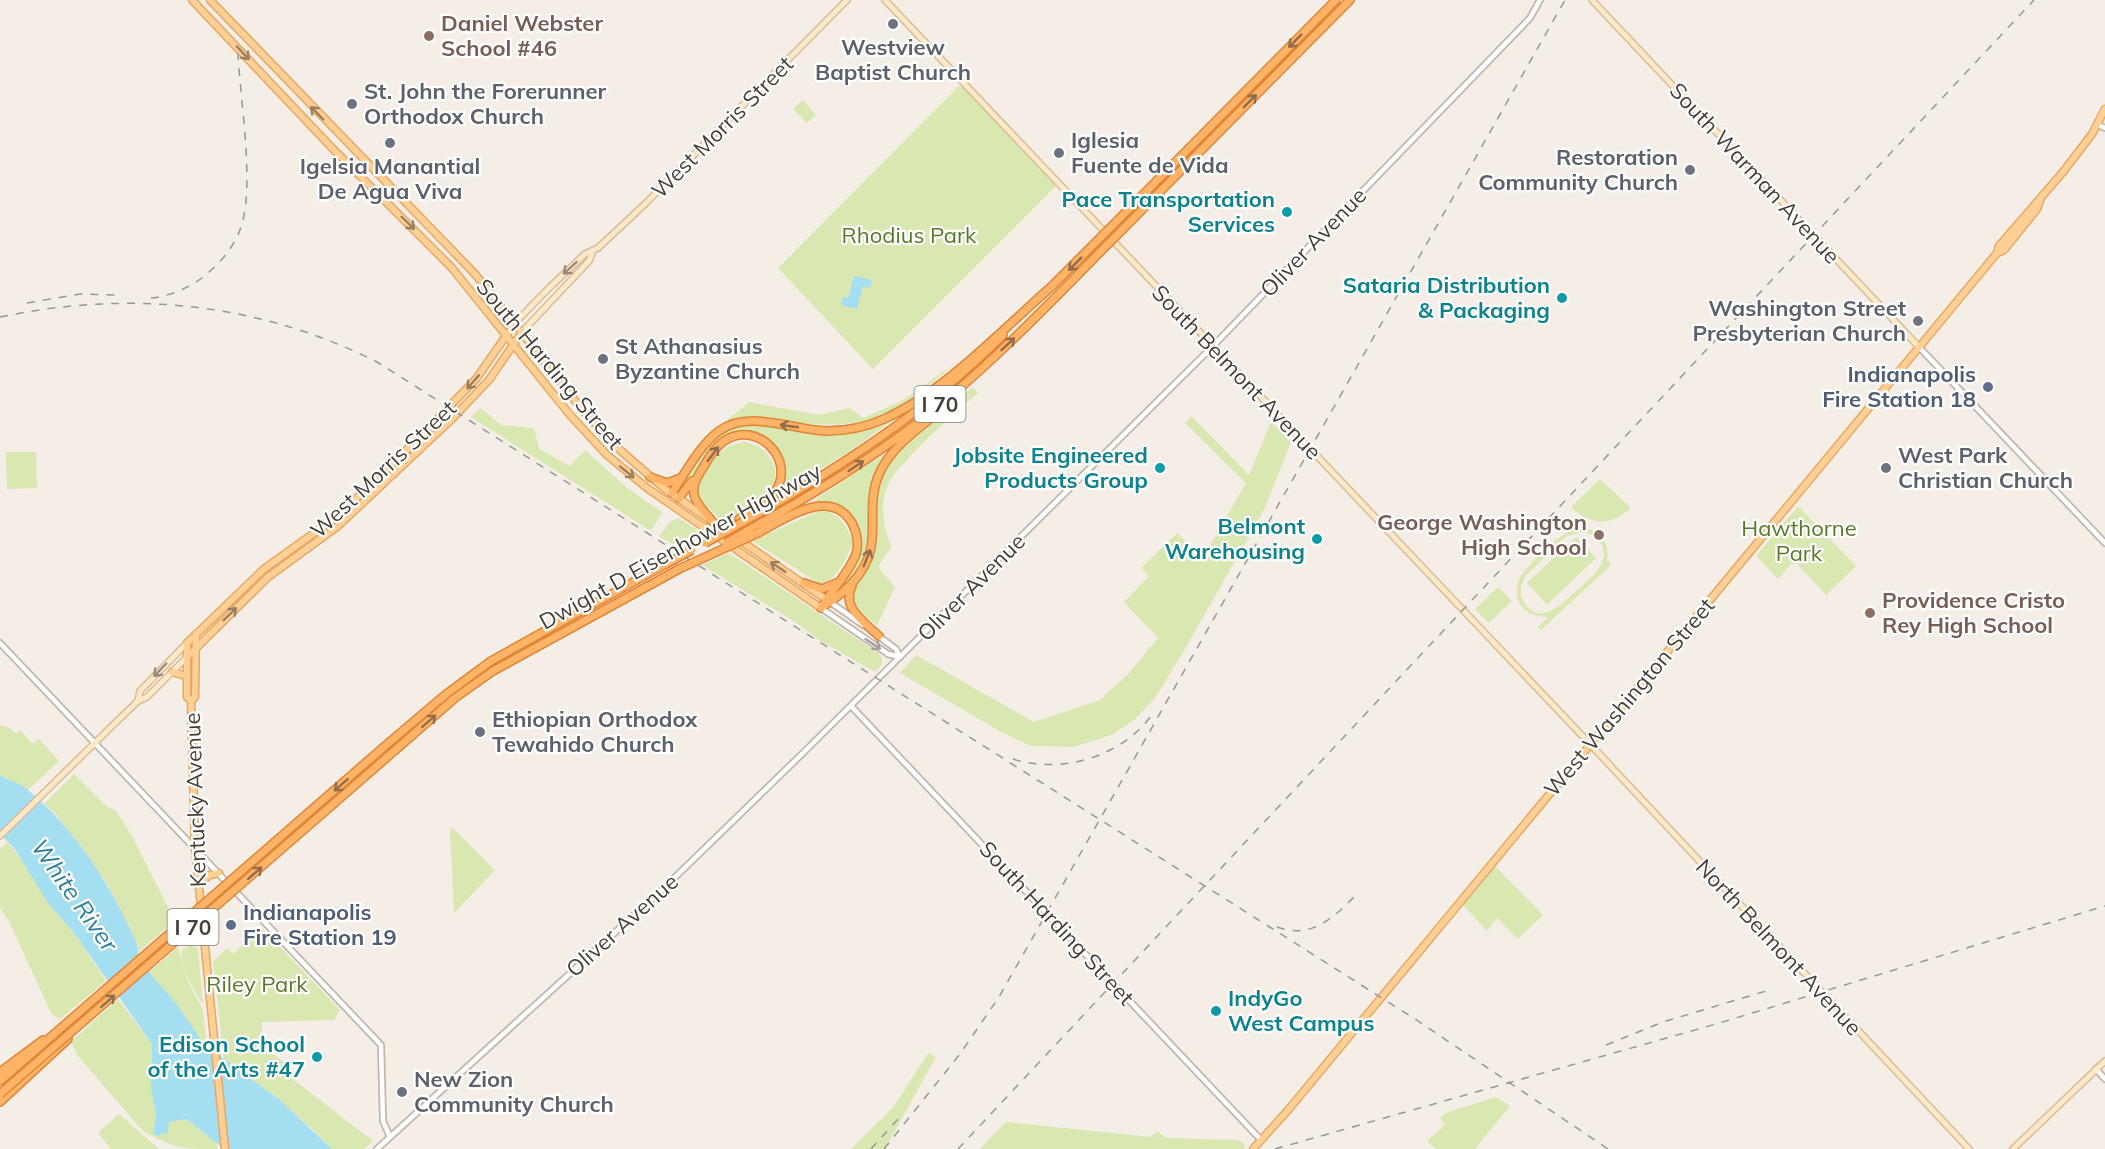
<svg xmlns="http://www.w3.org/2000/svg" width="2105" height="1149" font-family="Mulish,sans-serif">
  <rect width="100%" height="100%" fill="#f4eee7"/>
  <!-- green -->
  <path fill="#d8e8b0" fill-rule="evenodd" d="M963 86 1055 183V187L873 369 778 268 958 87Z
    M803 100 816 115 807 123 793 109Z
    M961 359C900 408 882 431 799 423 774 421 752 414 726 421L749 402 819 415 850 408 863 418 903 400Z
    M973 387 978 393C957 411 900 461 889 483 878 504 884 526 891 547L878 567 895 587 877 625 855 609 851 599C856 581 870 568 875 549 879 530 873 509 877 490 886 449 942 414 973 387Z
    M481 408 501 425 534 428 539 449 570 466 585 450 626 487 662 512 651 531 471 417Z
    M1191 416 1249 475 1271 422 1291 442 1264 510 1182 654 1155 698 1135 719 1114 734 1074 747 1031 746 1003 733 900 673 916 655 1034 722 1100 700 1129 673 1158 638 1124 602 1149 576 1141 568 1177 533 1203 558 1246 483 1185 423Z
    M888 421 889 423 850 451 776 496C782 484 787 474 783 460 779 448 770 439 757 434 711 417 706 477 682 484L715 438 740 424 843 433 874 427Z
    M745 442C772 446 787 477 764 497 753 507 737 514 724 522 716 514 702 505 699 494 694 482 714 457 723 450 730 445 737 443 745 442Z
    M6 452H36L37 488 7 489Z
    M883 455 885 457 874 478 870 496 868 548 854 576 838 594 836 591 860 552 859 532 838 507 826 502 813 501Z
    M1600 479 1631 508C1612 526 1590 526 1571 507Z
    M1798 506 1856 566 1826 595 1797 564H1791L1778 579 1756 556Z
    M819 511C838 511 846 525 853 541 848 556 837 581 820 584L752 541Z
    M679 518 703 534 679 548 659 536 671 521Z
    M1574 528C1594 525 1611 539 1607 560L1611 565 1541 630 1538 627 1548 617C1538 617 1529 615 1522 607 1516 599 1515 589 1519 580 1524 567 1561 533 1574 528ZM1581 532C1589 533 1596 535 1600 542 1613 563 1589 579 1576 591 1560 606 1535 630 1521 596V586L1525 576 1567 536Z
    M1576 537 1596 558 1547 605 1527 583Z
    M729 553 878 653 882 658V665L875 672 819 640 795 622 702 565Z
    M1498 587 1512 601 1489 623 1475 609Z
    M0 725 10 728 16 734 20 730 33 744 39 739 59 761 28 790 0 775Z
    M74 774 107 807 116 811 132 836 175 921 138 952 136 942 107 884 56 814 44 804Z
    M452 827 495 870 454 913 450 830Z
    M8 842 30 870 48 903 74 933 106 981 59 1020 51 1013 9 921 0 908V849Z
    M1495 866 1543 915 1518 939 1497 918 1487 931 1463 905Z
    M261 927 340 1010 334 1020 262 1022V1031L257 1039 298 1075 294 1080 373 1141 364 1149H332C301 1116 262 1085 224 1060L213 962 227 948 233 954Z
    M190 945 198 949 203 1004C193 990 180 968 182 950Z
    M178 947 188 982 203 1010 207 1047 149 972Z
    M118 999 152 1044 151 1089 156 1114 153 1134 160 1136 169 1122 187 1119 216 1142 218 1149C181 1149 176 1149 143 1131L77 1055 71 1042Z
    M928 1053 936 1057 885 1149H851L893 1108Z
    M1496 1097 1510 1106 1475 1149H1436L1427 1141 1445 1125 1440 1118 1445 1113Z
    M119 1114 159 1149H111L98 1133Z
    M1006 1122 1151 1137 1157 1131 1166 1138 1236 1140 1241 1141 1245 1145 1244 1149H980Z"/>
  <!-- water -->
  <path fill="#a3def1" d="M854 276 872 280 870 288 863 286 857 309 841 305 843 297 848 298Z
    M0 775C9 781 20 783 28 790 76 830 111 886 136 942L138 952 152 976 175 1002 204 1044 281 1101 332 1149H224L187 1119 169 1122 167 1135 163 1132 160 1136 153 1134 156 1114 151 1089 152 1044 74 933 48 903 15 849 0 834Z"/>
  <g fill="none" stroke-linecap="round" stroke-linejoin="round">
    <!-- tertiary casing -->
    <g stroke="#c2b7ad" stroke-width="8">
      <path id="tertiary" d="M2098 125 2105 128
        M1919 347 2105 543
        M830 602 863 625
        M821 608 888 654 900 657
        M877 635 896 649 900 657
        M0 643 381 1045 383 1121 390 1137
        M851 706 1261 1140
        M2096 1069 2105 1079
        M377 1149 665 887 804 752 1213 346 1530 18 1540 0"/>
    </g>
    <!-- secondary casing -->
    <g stroke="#d7bc99" stroke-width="8">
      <path id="secondary" d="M885 0 1590 744 1969 1149
        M1592 0 1919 347
        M515 323 549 288 585 254 598 248 646 203 847 0
        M522 332 589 261 593 251
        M138 701 140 691 187 643
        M0 836 110 728 138 701 147 697 186 658
        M2013 1149 2105 1061"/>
    </g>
    <!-- primary casing -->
    <g stroke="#e5a964" stroke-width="9">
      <path id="primary" d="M192 0 334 150 452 268 570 415 607 455 647 488 821 608
        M210 0 475 274 584 412 620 450 665 489 830 602
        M1997 253 2004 250 2037 209 2040 201
        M187 657 268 577 338 526 452 419 489 380 522 332
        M172 672 186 676
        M191 701 195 697 196 634
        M198 884 210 875 219 873
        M225 1149 195 847 191 701 187 697V643L264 569 338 516 418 439 476 379 515 323
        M1253 1149 1289 1109 1997 253 1999 246 2063 172 2092 134 2105 109"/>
    </g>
    <!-- motorway casing -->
    <g stroke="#df8536" stroke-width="10">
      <path id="motorway" d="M1114 224 1336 0
        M1120 232 1350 0
        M1051 287 1097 241
        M650 477 667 483 681 478
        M672 493C685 473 700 445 719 431 749 409 792 430 826 431 846 431 866 427 884 419 943 393 1004 328 1052 286
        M679 498 692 481
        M712 521C693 499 686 492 704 466 709 457 715 447 724 441 756 419 797 459 775 492 767 504 751 511 739 519
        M743 522C837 470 926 412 1003 335
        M752 528C816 493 878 455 935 409 995 360 1049 304 1103 249
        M758 533C784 519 830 486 852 523 857 532 859 544 856 554 850 571 833 589 823 605
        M804 583 822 589 836 583
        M852 586C841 608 864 622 879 636
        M821 608C845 593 870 571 872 540 874 516 869 495 880 472 893 444 922 427 945 406
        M385 746 445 695 491 661 664 565
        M385 759 455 698 493 671 679 569
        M0 1072 43 1040
        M0 1081 53 1035
        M0 1102 68 1039"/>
    </g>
    <!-- tertiary -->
    <use href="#tertiary" stroke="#fff" stroke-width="4.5"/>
    <!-- secondary -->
    <use href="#secondary" stroke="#ffe8c6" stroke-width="5"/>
    <!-- primary -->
    <use href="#primary" stroke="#ffcf95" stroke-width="6"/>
    <!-- motorway -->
    <use href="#motorway" stroke="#ffb367" stroke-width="7"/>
    <!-- rail -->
    <path stroke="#979797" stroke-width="1.5" stroke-dasharray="8 8" stroke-linecap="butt" d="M151 298C172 296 194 286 209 272 223 260 235 245 241 227 255 186 240 99 238 53
      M27 303 80 294 117 295
      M0 317C129 290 258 302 377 362L1415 1019 1608 1149
      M1013 759C1063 775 1124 756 1154 712
      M1277 927C1313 940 1335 916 1359 892
      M1606 1045 1663 1022 1766 991
      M871 1149 898 1119
      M884 1149 960 1054 999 997 1565 0
      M958 1149 2034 0
      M1275 1149 1716 1024 2105 906"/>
    <!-- motorway-bridge casing -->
    <g stroke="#df8536" stroke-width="10" stroke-linecap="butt">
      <path id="motorway-bridge" d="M1097 241 1114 224
        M1103 249 1120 232
        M705 543 743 522
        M726 543 752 528
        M664 565 692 550
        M679 569 758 533
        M53 1035 385 746
        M0 1094 385 759"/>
    </g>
    <!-- motorway-bridge -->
    <use href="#motorway-bridge" stroke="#ffb367" stroke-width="7"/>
  </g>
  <!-- one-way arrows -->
  <defs><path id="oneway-shaft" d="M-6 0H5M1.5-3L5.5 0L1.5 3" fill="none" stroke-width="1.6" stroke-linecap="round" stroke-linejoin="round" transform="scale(1.5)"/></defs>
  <g stroke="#916d4a">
    <use href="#oneway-shaft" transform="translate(1295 41) rotate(135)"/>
    <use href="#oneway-shaft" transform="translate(1250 101) rotate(-45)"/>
    <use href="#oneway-shaft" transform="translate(1075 264) rotate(135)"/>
    <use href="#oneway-shaft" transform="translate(1008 344) rotate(-43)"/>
    <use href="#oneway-shaft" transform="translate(789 426) rotate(-172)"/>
    <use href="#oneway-shaft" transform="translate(713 454) rotate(-53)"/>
    <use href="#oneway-shaft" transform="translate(856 466) rotate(-34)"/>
    <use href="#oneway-shaft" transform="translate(867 558) rotate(-68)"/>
    <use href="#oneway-shaft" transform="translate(429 721) rotate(-41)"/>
    <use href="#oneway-shaft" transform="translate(341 785) rotate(139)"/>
    <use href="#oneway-shaft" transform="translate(255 873) rotate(-41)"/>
    <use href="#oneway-shaft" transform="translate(108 1001) rotate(-41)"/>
  </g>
  <g stroke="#9a7f61">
    <use href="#oneway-shaft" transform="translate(243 53) rotate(47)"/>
    <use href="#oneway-shaft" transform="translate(317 113) rotate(-134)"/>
    <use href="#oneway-shaft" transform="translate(408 223) rotate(44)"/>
    <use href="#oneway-shaft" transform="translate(473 382) rotate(131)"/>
    <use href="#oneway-shaft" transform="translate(627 472) rotate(39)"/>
    <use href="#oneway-shaft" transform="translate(778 567) rotate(-146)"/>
    <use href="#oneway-shaft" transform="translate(230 614) rotate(-44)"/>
  </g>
  <g stroke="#9a8a77">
    <use href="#oneway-shaft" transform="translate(570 268) rotate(138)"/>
    <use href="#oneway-shaft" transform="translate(160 670) rotate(134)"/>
  </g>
  <use stroke="#a39e9a" href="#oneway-shaft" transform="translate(873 644) rotate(34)"/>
  <!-- markers -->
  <g fill="#6b7280" stroke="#fff" stroke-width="2">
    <circle cx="893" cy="24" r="6"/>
    <circle cx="352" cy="104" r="6"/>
    <circle cx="390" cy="143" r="6"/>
    <circle cx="1059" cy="153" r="6"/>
    <circle cx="1690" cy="170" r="6"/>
    <circle cx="1918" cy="321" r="6"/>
    <circle cx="603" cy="359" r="6"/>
    <circle cx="1886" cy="468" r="6"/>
    <circle cx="480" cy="732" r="6"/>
    <circle cx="402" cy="1092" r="6"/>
  </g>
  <g fill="#8d6e63" stroke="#fff" stroke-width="2">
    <circle cx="429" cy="36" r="6"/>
    <circle cx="1599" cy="535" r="6"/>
    <circle cx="1870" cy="613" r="6"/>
  </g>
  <g fill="#0f9aa8" stroke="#fff" stroke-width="2">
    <circle cx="1287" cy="212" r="6"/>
    <circle cx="1562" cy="298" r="6"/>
    <circle cx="1160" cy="468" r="6"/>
    <circle cx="1317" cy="539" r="6"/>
    <circle cx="1216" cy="1011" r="6"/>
    <circle cx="317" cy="1057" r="6"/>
  </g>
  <g fill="#5c6f8a" stroke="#fff" stroke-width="2">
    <circle cx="1988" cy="387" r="6"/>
    <circle cx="231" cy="925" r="6"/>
  </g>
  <g text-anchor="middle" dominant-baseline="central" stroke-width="4.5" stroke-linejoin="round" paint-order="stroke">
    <!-- shield labels -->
    <g fill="#fff" stroke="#7e7872" stroke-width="1.5">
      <rect x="914.5" y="386" width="51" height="36" rx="4.5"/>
      <rect x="167.5" y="909" width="51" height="36" rx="4.5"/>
    </g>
    <g font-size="21" font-weight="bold" fill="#473e36">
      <text x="940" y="404">I 70</text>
      <text x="193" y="927">I 70</text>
    </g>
    <!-- education labels -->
    <g font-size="22" font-weight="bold" fill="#785e54" stroke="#fff" text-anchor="start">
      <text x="441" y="23">Daniel Webster<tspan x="441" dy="25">School #46</tspan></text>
      <text x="1587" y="522" text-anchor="end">George Washington<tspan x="1587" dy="25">High School</tspan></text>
      <text x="1882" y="600">Providence Cristo<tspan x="1882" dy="25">Rey High School</tspan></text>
    </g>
    <!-- worship labels -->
    <g font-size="22" font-weight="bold" fill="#5b616d" stroke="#fff" text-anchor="start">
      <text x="893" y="47" text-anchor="middle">Westview<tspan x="893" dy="25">Baptist Church</tspan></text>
      <text x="364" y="91">St. John the Forerunner<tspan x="364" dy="25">Orthodox Church</tspan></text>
      <text x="1071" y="140">Iglesia<tspan x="1071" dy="25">Fuente de Vida</tspan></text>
      <text x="1678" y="157" text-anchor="end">Restoration<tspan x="1678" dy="25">Community Church</tspan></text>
      <text x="390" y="166" text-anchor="middle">Igelsia Manantial<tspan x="390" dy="25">De Agua Viva</tspan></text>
      <text x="1906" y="308" text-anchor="end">Washington Street<tspan x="1906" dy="25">Presbyterian Church</tspan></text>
      <text x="615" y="346">St Athanasius<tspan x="615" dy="25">Byzantine Church</tspan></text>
      <text x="1898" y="455">West Park<tspan x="1898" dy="25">Christian Church</tspan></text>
      <text x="492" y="719">Ethiopian Orthodox<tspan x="492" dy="25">Tewahido Church</tspan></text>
      <text x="414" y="1079">New Zion<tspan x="414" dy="25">Community Church</tspan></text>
    </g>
    <!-- street labels -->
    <g font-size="22" fill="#473e36" stroke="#fff">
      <text transform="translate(722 127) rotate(-45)">West Morris Street</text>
      <text transform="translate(1755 173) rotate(47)">South Warman Avenue</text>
      <text transform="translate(1313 242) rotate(-46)">Oliver Avenue</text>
      <text transform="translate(550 364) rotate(50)">South Harding Street</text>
      <text transform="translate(1237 372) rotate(46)">South Belmont Avenue</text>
      <text transform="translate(383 469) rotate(-43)">West Morris Street</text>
      <text transform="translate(680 546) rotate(-29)">Dwight D Eisenhower Highway</text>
      <text transform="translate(971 587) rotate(-45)">Oliver Avenue</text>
      <text transform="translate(1629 697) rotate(-50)">West Washington Street</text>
      <text transform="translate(195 800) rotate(-92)">Kentucky Avenue</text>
      <text transform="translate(1057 923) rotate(47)">South Harding Street</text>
      <text transform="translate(622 925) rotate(-42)">Oliver Avenue</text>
      <text transform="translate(1779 947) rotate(47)">North Belmont Avenue</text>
    </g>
    <!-- culture labels -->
    <g font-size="22" font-weight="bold" fill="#0d838f" stroke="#fff" text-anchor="end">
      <text x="1275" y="199">Pace Transportation<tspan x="1275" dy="25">Services</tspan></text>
      <text x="1550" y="285">Sataria Distribution<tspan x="1550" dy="25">&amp; Packaging</tspan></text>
      <text x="1148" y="455">Jobsite Engineered<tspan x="1148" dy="25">Products Group</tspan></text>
      <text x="1305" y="526">Belmont<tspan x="1305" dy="25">Warehousing</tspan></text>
      <text x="1228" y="998" text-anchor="start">IndyGo<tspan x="1228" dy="25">West Campus</tspan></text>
      <text x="305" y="1044">Edison School<tspan x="305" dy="25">of the Arts #47</tspan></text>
    </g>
    <!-- park labels -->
    <g font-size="22" fill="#557a28" stroke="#fff">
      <text x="909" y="235">Rhodius Park</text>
      <text x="1799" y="528">Hawthorne<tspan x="1799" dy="25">Park</tspan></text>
      <text x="257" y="984">Riley Park</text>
    </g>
    <!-- service labels -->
    <g font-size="22" font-weight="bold" fill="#4e5e75" stroke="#fff" text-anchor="end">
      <text x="1976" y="374">Indianapolis<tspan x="1976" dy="25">Fire Station 18</tspan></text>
      <text x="243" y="912" text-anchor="start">Indianapolis<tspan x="243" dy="25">Fire Station 19</tspan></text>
    </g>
    <!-- water labels -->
    <g font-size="24" font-style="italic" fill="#2a7f9c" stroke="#fff">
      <text transform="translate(75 895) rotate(55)">White River</text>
    </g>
  </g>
</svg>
